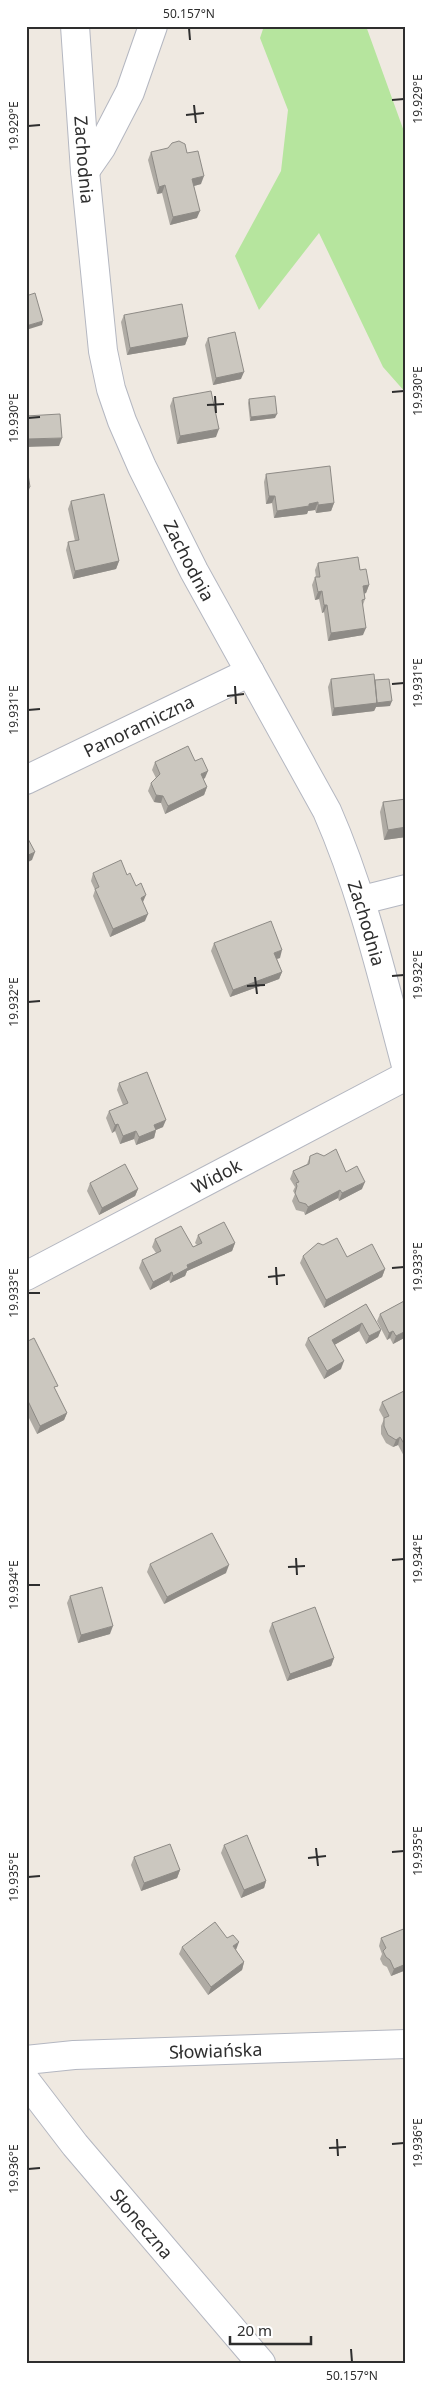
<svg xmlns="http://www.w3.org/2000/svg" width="432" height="2389" font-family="'Noto Sans',sans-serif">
  <rect width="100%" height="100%" fill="#efe9e1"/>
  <!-- green -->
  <path fill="#b6e59e" d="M264 26H366L406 137V393L383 367 319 233 259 310 235 256 281 171 288 110 260 38Z"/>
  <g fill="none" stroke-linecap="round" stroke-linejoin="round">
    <!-- minor casing -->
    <g stroke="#b4b7c1" stroke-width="30">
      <g id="minor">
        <path id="s1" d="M75 26 85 171 103 351 111 389 122 421 142 467 194 571 327 811C363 893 383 980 406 1066"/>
        <path d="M85 171 101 148 130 92 153 26"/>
        <path id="s2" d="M26 780 250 672"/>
        <path d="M362 900 406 889"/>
        <path id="s3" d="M26 1276 406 1076"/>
        <path id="s4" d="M26 2060 74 2055 406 2044"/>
        <path id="s5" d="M26 2081 75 2145 261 2363"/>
      </g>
    </g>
    <!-- minor -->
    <use href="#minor" stroke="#fff" stroke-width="28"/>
  </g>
  <!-- wall -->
  <path fill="#afaba4" d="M151 152 187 153 201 184 194 186 197 218 170 225 162 193 157 194 148 160Z
    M124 315 188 337 185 345 127 355 121 322Z
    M208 338 241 379 213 385 205 345Z
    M173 398 216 437 177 444 170 406Z
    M249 399 275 418 250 421 248 403Z
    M266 474 334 503 331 511 316 513 315 510 308 511 307 514 274 518 272 503 266 504 264 482Z
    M71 501 119 561 116 569 73 579 66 550 68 542 75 541 68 509Z
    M318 563 360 570 369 585 366 593 364 594 365 599 363 605V635L328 641 324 612 322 613 319 599 315 600 312 585 315 577H316L315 570Z
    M331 679 375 680 390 706 376 707 374 711 332 716 328 687Z
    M406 759V790L403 768Z
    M195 761 205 778 203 779 207 787 204 795 165 814 161 803 154 802 148 791 151 783 156 778 152 770 155 762Z
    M406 799V837L384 840 380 812 383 802Z
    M93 873 127 875 143 902 145 921 110 937 93 896 95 890 91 881Z
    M405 925H406V937L404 929Z
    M214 943 280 958 277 959 282 972 279 979 230 997 211 951Z
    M119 1083 163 1127 156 1130 154 1138 136 1145 134 1139 120 1144 115 1131 112 1133 106 1118 109 1111 123 1105 117 1090Z
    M310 1156 346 1172 362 1189 339 1201 338 1198 305 1215 304 1212 296 1210 292 1201 295 1194 293 1191 295 1187 290 1179 293 1171 307 1164Z
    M90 1183 138 1189 135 1196 99 1215 87 1191Z
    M198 1235 235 1243 232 1251 187 1271 185 1276 170 1283 169 1280 150 1290 139 1268 142 1260 156 1253 152 1247 155 1239 193 1247 197 1245 195 1243Z
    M323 1245 347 1257 385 1269 382 1277 324 1308 300 1263 303 1256Z
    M406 1300V1337L393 1344 390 1338 387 1340 377 1321 380 1314Z
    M366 1304 381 1330 378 1337 366 1344 359 1331 334 1345 341 1369 324 1379 305 1345 308 1338Z
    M26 1342 56 1391 67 1413 64 1420 37 1434 26 1412Z
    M406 1390V1457L405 1458 398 1445 393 1447 386 1443 381 1434V1426L384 1419 379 1410 382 1402Z
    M150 1564 226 1573 164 1604 147 1572Z
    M70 1596 110 1634 78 1643 67 1603Z
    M272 1623 334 1658 331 1666 287 1681 269 1631Z
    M224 1845 266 1881 264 1888 241 1898 221 1853Z
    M134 1857 180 1870 177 1878 141 1891 131 1865Z
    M406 1928V1970L391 1976 387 1967 383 1965 380 1959 382 1954 379 1946 381 1938Z
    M182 1947 236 1950 244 1962 242 1970 208 1995 179 1954Z"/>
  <!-- shaded-wall -->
  <path fill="#8e8b86" d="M204 176 201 184 190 187 192 179Z
    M165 185 162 193 157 194 159 187Z
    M200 211 197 218 170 225 173 217Z
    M43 321 42 325 26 330V326Z
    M188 337 185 345 127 355 130 348Z
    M244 372 241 379 213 385 216 378Z
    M277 414 275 418 250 421 251 417Z
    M219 429 216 437 177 444 180 436Z
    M62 438 59 446 26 447V439Z
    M30 487 27 495H26V488Z
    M269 496H275L272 503 266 504Z
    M318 502 315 510 308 511 307 514 274 518 277 511Z
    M334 503 331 511 316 513 318 505Z
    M119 561 116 569 73 579 75 571Z
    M369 585 366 593 360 594 363 586Z
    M322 591 319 599 315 600 318 592Z
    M324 605H327L324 612 322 613Z
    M366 628 363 635 328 641 331 633Z
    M392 701 390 706 376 707 374 711 332 716 334 708Z
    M208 771 205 778 198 782 201 774Z
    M207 787 204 795 165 814 168 806Z
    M156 795 163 796 161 803 154 802Z
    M406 827V837L384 840 388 830Z
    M35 852 32 860 26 863V856Z
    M146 895 143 902 138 905 141 898Z
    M148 914 145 921 110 937 113 929Z
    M282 950 280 958 271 960 274 953Z
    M282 972 279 979 230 997 233 990Z
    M166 1120 163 1127 151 1132 154 1125Z
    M118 1124 115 1131 112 1133 115 1125Z
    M156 1130 154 1138 136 1145 139 1137Z
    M136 1131 134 1139 120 1144 123 1136Z
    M365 1182 362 1189 339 1201 342 1193Z
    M138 1189 135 1196 99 1215 102 1208Z
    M340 1190 338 1198 305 1215 308 1207Z
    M235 1243 232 1251 187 1271 185 1276 170 1283 173 1276 187 1265Z
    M385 1269 382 1277 324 1308 326 1300Z
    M172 1272 169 1280 150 1290 153 1282Z
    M362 1323 359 1331 329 1348 332 1340Z
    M381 1330 378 1337 366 1344 369 1336Z
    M393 1331 390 1338 387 1340 389 1333Z
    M406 1331V1337L393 1344 396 1336Z
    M344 1361 341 1369 324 1379 327 1371Z
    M67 1413 64 1420 37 1434 40 1426Z
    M400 1437 398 1445 393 1447 396 1440Z
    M229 1565 226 1573 164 1604 167 1597Z
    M113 1626 110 1634 78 1643 81 1635Z
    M334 1658 331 1666 287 1681 290 1674Z
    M180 1870 177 1878 141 1891 144 1883Z
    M266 1881 264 1888 241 1898 244 1890Z
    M239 1942 236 1950 233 1946Z
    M244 1962 242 1970 208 1995 211 1987Z
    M406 1964V1970L391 1976 394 1969Z"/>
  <!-- building -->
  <path fill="#cbc7bf" stroke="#8e8b86" d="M179 141 185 144 187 153 198 151 204 176 192 179 200 211 173 217 165 185 159 187 151 152 168 148 172 143Z
    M35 293 43 321 26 326V296Z
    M182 304 188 337 130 348 124 315Z
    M235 332 244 372 216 378 208 338Z
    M211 391 219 429 180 436 173 398Z
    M275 396 277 414 251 417 249 399Z
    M60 414 62 438 26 439V416Z
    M330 466 334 503 318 505V502L309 504V506L277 511 275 496H269L266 474Z
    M26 474H28L30 487 26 488Z
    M104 494 119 561 75 571 68 542 79 540 71 501Z
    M358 557 360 570 366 569 369 585 363 586 365 599 362 600 366 628 331 633 327 605H324L322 591 318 592 315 577H320L318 563Z
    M374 674 377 703 334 708 331 679Z
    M389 679 392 701 376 703H377L375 680Z
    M188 746 195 761 202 758 208 771 201 774 207 787 168 806 163 796 156 795 151 783 160 774 155 762Z
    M406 799V827L388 830 383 802Z
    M26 835 35 852 26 856Z
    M121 860 127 875 130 873 136 886 141 883 146 895 141 898 148 914 113 929 95 889 99 887 93 873Z
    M271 921 282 950 274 953 282 972 233 990 214 943Z
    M147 1072 166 1120 154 1125 156 1130 139 1137 136 1131 123 1136 118 1124 115 1125 109 1111 128 1103 119 1083Z
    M336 1149 346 1172 357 1166 365 1182 342 1193 340 1190 308 1207 306 1204 299 1202 295 1193 297 1186 296 1183 299 1182 293 1171 309 1164 310 1156 317 1153 324 1156Z
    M125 1164 138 1189 102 1208 90 1183Z
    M224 1222 235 1243 187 1265 188 1268 173 1276 172 1272 153 1282 142 1260 161 1251 155 1239 181 1226 193 1247 202 1243 198 1235Z
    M337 1238 347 1257 372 1244 385 1269 326 1300 303 1256 318 1243 323 1245Z
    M406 1300V1331L396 1336 393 1331 389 1333 380 1314Z
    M366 1304 381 1330 369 1336 362 1323 332 1340 344 1361 327 1371 308 1338Z
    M34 1338 58 1386 54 1387 67 1413 40 1426 28 1401 26 1402V1342Z
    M406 1390V1447L400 1437 396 1440 388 1435 384 1426V1418L389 1416 382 1402Z
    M212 1533 229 1565 167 1597 150 1564Z
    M102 1587 113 1626 81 1635 70 1596Z
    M315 1607 334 1658 290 1674 272 1623Z
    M247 1835 266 1881 244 1890 224 1845Z
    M170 1844 180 1870 144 1883 134 1857Z
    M215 1922 227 1938 233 1935 239 1942 233 1946 244 1962 211 1987 182 1947Z
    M406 1928V1964L394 1969 390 1960 386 1957 383 1951 386 1948 381 1938Z"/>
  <!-- ticks -->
  <path fill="none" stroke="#2e2e2e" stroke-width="2" d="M189 28 190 40M392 100 404 99M194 105 196 123M186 115 204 113M28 126 40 125M392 392 404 391M215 396 216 413M207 405 224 404M28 418 40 417M392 684 404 683M235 686 236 704M227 696 244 694M28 710 40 709M392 976 404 975M255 977 257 994M247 986 265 985M28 1002 40 1001M276 1267 277 1285M392 1268 404 1267M268 1277 285 1275M28 1293H40M296 1558 297 1575M392 1560 404 1559M288 1567 305 1566M28 1585H40M316 1848 318 1866M392 1852 404 1851M308 1858 326 1856M28 1877 40 1876M337 2139 338 2156M392 2144 404 2143M329 2148 346 2147M28 2169 40 2168M351 2349 352 2362"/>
  <g text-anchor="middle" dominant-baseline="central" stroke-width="4" stroke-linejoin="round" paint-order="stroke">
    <!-- street labels -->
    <g font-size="18" fill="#2e2e2e" stroke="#fff">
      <text stroke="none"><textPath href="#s1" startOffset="134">Zachodnia</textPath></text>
      <text stroke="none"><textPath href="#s1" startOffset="554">Zachodnia</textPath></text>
      <text stroke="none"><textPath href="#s2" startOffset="125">Panoramiczna</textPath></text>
      <text stroke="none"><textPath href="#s1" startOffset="959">Zachodnia</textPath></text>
      <text stroke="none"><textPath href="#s3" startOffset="215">Widok</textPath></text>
      <text stroke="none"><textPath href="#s4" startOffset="190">Słowiańska</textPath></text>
      <text stroke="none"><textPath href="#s5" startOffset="184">Słoneczna</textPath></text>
    </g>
  </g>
  <!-- border -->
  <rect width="432" height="2389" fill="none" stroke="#ffffff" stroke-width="55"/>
  <!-- scale -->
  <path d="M230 2336v8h81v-8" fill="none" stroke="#2e2e2e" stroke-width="2.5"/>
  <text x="237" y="2336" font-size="15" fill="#2e2e2e" stroke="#ffffff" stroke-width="4" paint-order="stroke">20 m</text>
  <rect x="28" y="28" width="376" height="2334" fill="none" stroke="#2e2e2e" stroke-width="2"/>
  <g font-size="12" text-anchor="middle" fill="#2e2e2e">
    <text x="189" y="18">50.157°N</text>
    <text transform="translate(418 99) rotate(-90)" y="4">19.929°E</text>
    <text transform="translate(14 126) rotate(-90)" y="4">19.929°E</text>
    <text transform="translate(418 391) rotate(-90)" y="4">19.930°E</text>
    <text transform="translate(14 418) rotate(-90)" y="4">19.930°E</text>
    <text transform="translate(418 683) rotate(-90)" y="4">19.931°E</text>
    <text transform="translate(14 710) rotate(-90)" y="4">19.931°E</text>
    <text transform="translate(418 975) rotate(-90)" y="4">19.932°E</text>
    <text transform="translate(14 1002) rotate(-90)" y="4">19.932°E</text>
    <text transform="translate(418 1267) rotate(-90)" y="4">19.933°E</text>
    <text transform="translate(14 1293) rotate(-90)" y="4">19.933°E</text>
    <text transform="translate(418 1559) rotate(-90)" y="4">19.934°E</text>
    <text transform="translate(14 1585) rotate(-90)" y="4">19.934°E</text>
    <text transform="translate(418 1851) rotate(-90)" y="4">19.935°E</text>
    <text transform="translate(14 1877) rotate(-90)" y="4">19.935°E</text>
    <text transform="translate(418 2143) rotate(-90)" y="4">19.936°E</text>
    <text transform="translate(14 2169) rotate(-90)" y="4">19.936°E</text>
    <text x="352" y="2380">50.157°N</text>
  </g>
</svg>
